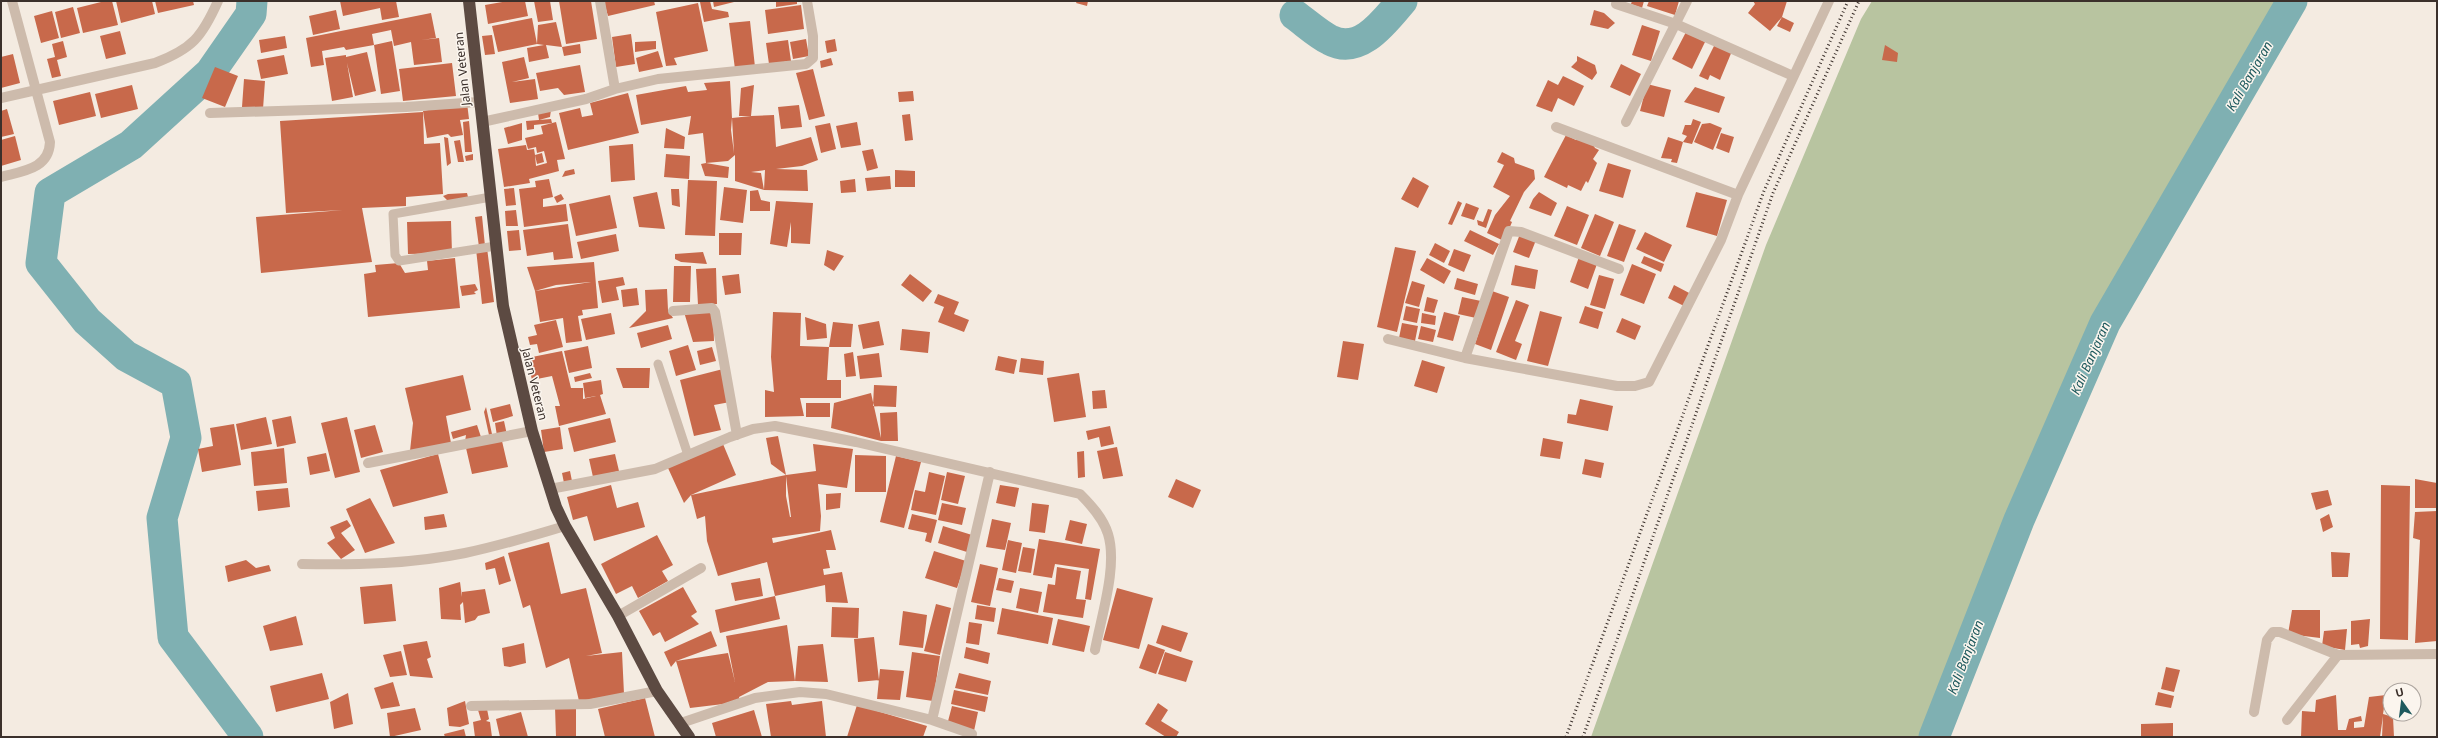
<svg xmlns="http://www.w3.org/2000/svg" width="2438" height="738" font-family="'Noto Sans',sans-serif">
  <rect width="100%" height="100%" fill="#f4ebe1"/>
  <!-- green -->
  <path fill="#b8c4a0" d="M1872 1H2292L2105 323 2019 520 1934 737H1591L1766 245 1861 19Z"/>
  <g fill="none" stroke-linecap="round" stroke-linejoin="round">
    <!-- river -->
    <path stroke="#7fb0b2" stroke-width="31" d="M1295 15C1306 23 1318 34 1330 40 1360 56 1385 21 1402 1
      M248 737 173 637 162 518 186 438 176 383 126 356 87 321 41 263 50 193 131 145 210 73 251 14 252 1
      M1934 737 2019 520 2105 323 2292 1"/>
  </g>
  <!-- building -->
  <path fill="#c8694b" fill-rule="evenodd" d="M105 1H112L118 25 83 33 77 8Z
    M116 1H152L155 14 121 23Z
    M155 1H193L194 5 158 13Z
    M340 1H396L399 17 382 20 380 8 343 16Z
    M508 1H525L528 16 488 24 485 5Z
    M534 1H550L553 20 538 22Z
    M559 1H591L597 39 566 44Z
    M654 1 655 5 608 16 604 2Z
    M710 1 712 9 728 12 729 17 704 22 700 2Z
    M713 1H734V2L714 7Z
    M776 1H797V4L776 7Z
    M1077 1H1088L1087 6 1076 3Z
    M1632 1H1644L1642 8 1631 4Z
    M1649 1H1679L1675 15 1647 6Z
    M1753 1H1787L1782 17 1794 23 1790 32 1777 26 1782 17 1770 31 1748 13 1755 4Z
    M698 3 708 51 674 58 677 65 666 66 656 12Z
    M801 5 804 29 768 34 765 10Z
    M73 7 80 33 61 38 55 12Z
    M336 10 340 29 313 35 309 16Z
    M1594 10 1604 13 1615 23 1608 29 1590 25Z
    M52 11 59 38 41 43 34 16Z
    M431 13 436 38 421 40 439 38 442 62 414 65 411 42 394 46 391 30 372 34 374 45 346 50 344 47 322 51 324 65 311 67 306 38Z
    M532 18 537 44 498 52 492 26Z
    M750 21 755 67 735 69 729 23Z
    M556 22 562 47 546 45 549 58 529 62 527 48 544 45 537 44 538 25Z
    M1642 25 1660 31 1651 61 1632 55Z
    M120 31 126 54 106 59 100 36Z
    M1686 32 1705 42 1692 69 1672 59Z
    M631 34 635 64 616 67 612 37Z
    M492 35 495 54 485 55 482 36Z
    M285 36 287 48 261 53 259 40Z
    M806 39 809 56 793 59 790 42Z
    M835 39 837 51 827 53 825 41Z
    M788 40 791 61 769 64 766 43Z
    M63 41 67 57 57 60 61 76 52 78 47 59 55 57 52 44Z
    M392 41 400 91 381 94 374 45Z
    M656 41V49L635 52V42Z
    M580 44 581 53 564 56 562 47Z
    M1715 44 1732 51 1720 80 1710 75 1708 80 1699 76Z
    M1885 45 1898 53 1897 62 1882 60Z
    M658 51 663 67 639 72 636 58Z
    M367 52 376 91 355 96 347 63 353 97 332 101 325 58 346 55V57Z
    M13 54 20 83 1 88V57Z
    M284 55 288 74 261 79 257 60Z
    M1577 56 1595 65 1597 73 1592 80 1571 67 1577 61Z
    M524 57 529 78 512 82 535 79 538 99 510 103 502 62Z
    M831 58 833 65 821 68 820 61Z
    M452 63 456 96 403 101 399 69Z
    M1621 64 1641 74 1630 96 1610 87Z
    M580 65 585 92 564 95 558 88 540 91 536 73Z
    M215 67 238 76 225 107 202 98Z
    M813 69 825 116 809 120 796 73Z
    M1563 76 1584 86 1574 106 1558 98 1552 112 1536 106 1548 80 1558 85Z
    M244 79 265 81 263 109 242 107Z
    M730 81 732 118 731 130 734 153 732 118 751 116H739L741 88 754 85 751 116 774 115 776 147 811 137 818 160 802 166 776 169 807 170 808 191 764 190 735 181V155L728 161 706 163 729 167 728 178 705 176 701 164 706 163 703 133 688 135 691 116 641 125 636 95 686 86 688 92 707 90 704 83ZM765 170 764 190 761 173 751 172Z
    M1647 84 1671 90 1664 117 1640 111Z
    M132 85 138 109 101 118 95 94Z
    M1695 87 1725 97 1719 113 1684 102Z
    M913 91 914 101 899 102 898 92Z
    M90 92 96 116 59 125 53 101Z
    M628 93 639 133 568 150 559 113 580 108 582 117 593 115 590 103Z
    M467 103 469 119 460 120 463 135 451 137 448 134 427 138 423 111Z
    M799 105 802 127 781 129 778 107Z
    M7 109 14 134 1 137V111Z
    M551 110 550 117 539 120 538 113Z
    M423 112 424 144 440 143 443 194 406 197V206L362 208 372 262 261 273 256 217 343 210 286 213 280 121Z
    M910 114 913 140 905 141 902 115Z
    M551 119 552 123 534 125V129L527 130 526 121Z
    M1693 119 1701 122 1692 144 1683 142 1687 136 1682 134 1685 125H1691Z
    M469 121 472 152H465L463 122Z
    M556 122 565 159 557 160 559 171 529 179 530 183 504 187 498 149 526 145 527 150 534 149 535 155 542 153 544 162 537 164 535 155 536 166 547 163 544 151 537 153 536 147 528 149 525 138 543 134 541 126Z
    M857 122 861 145 841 148 836 126Z
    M522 123V140L508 144 504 128Z
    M830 123 836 149 821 153 815 126Z
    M1710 123 1722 128 1713 150 1694 142 1702 124Z
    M666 128 685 137 684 149 664 148Z
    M1721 133 1734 137 1729 153 1716 148Z
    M1566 135 1576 140 1578 136 1592 143 1595 148 1599 150 1593 159 1597 163 1588 183 1586 181 1581 191 1568 185 1567 188 1544 177Z
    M15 136 21 160 1 166V140Z
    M444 137 448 138 451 163 447 166Z
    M1668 137 1683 142 1677 163 1671 162 1672 159 1661 158Z
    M460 140 464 162H458L454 141Z
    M633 144 635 180 611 182 609 146Z
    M873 149 878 168 867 171 862 151Z
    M1502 152 1514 158 1515 163 1534 170 1535 179 1524 192 1510 221 1512 222 1504 241 1487 233 1495 215 1510 196 1493 187 1504 165 1497 162Z
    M473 154V160L466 161 465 156Z
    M666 154 690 156 689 179 664 177Z
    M1608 163 1631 170 1623 198 1599 191Z
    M574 169 575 174 562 177 565 171Z
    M895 170 915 171V187H895Z
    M890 176 891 189 867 191 865 178Z
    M1413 177 1429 186 1418 208 1401 199Z
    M549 179 553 197 543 199V207L566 204 568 221 524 227 519 189 536 187 535 181Z
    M855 179 856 192 841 193 840 181Z
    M688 180 717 181 715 236 685 235Z
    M724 187 747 190 743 223 720 220Z
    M514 188 516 205 506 206 504 189Z
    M671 189H679L680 207 672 205Z
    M758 190 761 200 770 202V211H750V191Z
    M657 192 665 229 639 227 633 197Z
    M1539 192 1557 203 1551 216 1529 208 1533 199Z
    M1696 192 1727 200 1717 236 1686 227Z
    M467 193 468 197 450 203 443 196 448 194Z
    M561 194 564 199 557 203 554 197Z
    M610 195 617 228 576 236 569 204Z
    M776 201 813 203 810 244 791 243V222L787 247 770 244Z
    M1458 201 1462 203 1452 225 1448 224Z
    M1466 203 1479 208 1474 220 1461 216Z
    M1567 206 1589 215 1577 245 1554 236Z
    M1488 209 1492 210 1486 228 1478 225 1477 220 1483 222Z
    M516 210 518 226H506L505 211Z
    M1595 214 1614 222 1600 256 1581 248Z
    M482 216 485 246 479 247 475 217Z
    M451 221 452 253 408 254 407 222Z
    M568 224 573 258 554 260 553 252 527 256 523 230Z
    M1619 224 1636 230 1624 262 1607 256Z
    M519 230 521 250 509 251 507 231Z
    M1470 230 1499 244 1493 255 1464 241Z
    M1645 232 1672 245 1664 262 1636 249Z
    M719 233H742L741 255H719Z
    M616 234 619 251 581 259 577 242Z
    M1520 234 1536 240 1529 258 1513 252Z
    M1435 243 1450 251 1444 263 1429 255Z
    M1395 247 1416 251 1397 332 1377 327Z
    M487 248 494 302 482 304 476 249Z
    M1454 249 1471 255 1464 272 1448 265Z
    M827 250 844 256 834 271 824 265Z
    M703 252 707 264 681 262 675 259V254Z
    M1644 256 1664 264 1661 272 1641 263Z
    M1579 257 1597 264 1588 289 1570 282Z
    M455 258 460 308 368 317 364 274 376 272 375 265 399 263 405 273 428 270 427 261Z
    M1427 258 1451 271 1444 284 1420 270Z
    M594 262 598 308 582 310 583 315 578 316 582 341 566 343 563 318 540 322 535 291 578 284 579 290 578 284 591 282 556 285 535 291 527 267Z
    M1632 264 1656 274 1644 304 1620 295Z
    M1515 265 1538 270 1535 289 1511 285Z
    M674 266H691L690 302H673Z
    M716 268 717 304 698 305 696 269Z
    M739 274 741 293 725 295 722 276Z
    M910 274 932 291 923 302 901 285Z
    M1599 275 1614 279 1605 309 1590 305Z
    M623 277 625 285 616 287 619 300 602 303 598 281Z
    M1457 278 1478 284 1475 295 1454 289Z
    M1412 281 1425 285 1419 307 1405 303Z
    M475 284 478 290 474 292 476 294 462 296 460 286Z
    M1674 285 1693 295 1686 307 1668 298Z
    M637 288 639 305 623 307 621 290Z
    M667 289 668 310 673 318 629 328 646 311 645 290Z
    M1492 291 1509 297 1491 350 1475 344Z
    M938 294 959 302 954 314 969 320 964 332 938 322 944 307 934 303Z
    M1427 297 1438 300 1434 313 1424 311Z
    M1462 297 1481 301 1476 318 1458 314Z
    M1516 300 1529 305 1515 341 1522 344 1516 360 1496 352Z
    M1406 306 1420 309 1417 323 1403 320Z
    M1585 306 1603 312 1598 329 1579 323Z
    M713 311 714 341 693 342 684 312Z
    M1540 311 1562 317 1548 366 1527 361Z
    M773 312 801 313 800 346 829 347 833 322 853 324 851 347H829L827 380H841V398H800L804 416 765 417V390L774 392 771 357Z
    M1444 312 1460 316 1453 341 1437 337Z
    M611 313 615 334 586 340 581 319Z
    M1422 313 1436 316 1435 325 1421 323Z
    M805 317 826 324 827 338 807 340Z
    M1622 318 1641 326 1635 340 1616 332Z
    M556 320 563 347 539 353 537 344 530 345 528 337 537 335 534 325Z
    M879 321 884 345 863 349 858 325Z
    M1402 323 1418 326 1415 341 1399 338Z
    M668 325 672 339 641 348 637 333Z
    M1421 326 1436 330 1433 342 1418 339Z
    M902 329 930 332 928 353 900 350Z
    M1343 341 1364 344 1358 380 1337 377Z
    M688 345 696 370 676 376 669 351Z
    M588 346 592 368 569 373 564 351Z
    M712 347 716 361 700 365 697 351Z
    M562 351 571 388H583V399L596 396 585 398 583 383 601 380 603 394 600 395 606 414 559 426 555 406H560L552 376 532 380 527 358Z
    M853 352 856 376 846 377 844 354Z
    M879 353 882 377 860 379 857 356Z
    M998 356 1017 360 1014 374 995 370Z
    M1021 358 1044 361 1043 375 1019 372Z
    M1422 360 1445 367 1437 393 1414 386Z
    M616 368H650L649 388H623Z
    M723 369 730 402 714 405 721 430 694 436 680 380Z
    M590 373 592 378 575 382 574 377Z
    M1079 373 1086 417 1054 422 1047 378Z
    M463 375 471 410 446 416 451 443 410 451 413 423 405 388Z
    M874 385 897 386 896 407 873 406Z
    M1105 390 1107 408 1093 409 1092 391Z
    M871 393 881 438 880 413 897 412 898 441H881L831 428 834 403Z
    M1580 399 1613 406 1608 431 1567 423 1568 414 1576 415Z
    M806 403H830V417H806Z
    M510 404 513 416 493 422 490 409Z
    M486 407 492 434 489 435 484 412Z
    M291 416 296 443 277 447 272 420Z
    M266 417 272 444 241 450 236 424Z
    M347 417 360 472 335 478 321 423Z
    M610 418 616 442 574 452 568 428Z
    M504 421 507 435 497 436 495 423Z
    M234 424 241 465 202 472 198 449 213 446 210 428Z
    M375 425 383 452 361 458 354 430Z
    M477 425 481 437 465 442 466 435 453 439 451 432Z
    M1110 426 1114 444 1101 447 1099 437 1088 440 1086 431Z
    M560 427 563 449 544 452 541 430Z
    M778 436 786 475 816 471 813 444 853 449 847 488 818 484 821 516 820 531 772 538 773 543 831 530 836 550H826L830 568 823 569 824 575 842 572 848 603 826 602 825 585 775 596 767 562 718 576 707 541 705 516 697 519 691 495 684 503 668 468 723 444 736 475 691 495 786 475 771 464 766 438ZM786 476 791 517H790L786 496Z
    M1543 438 1563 442 1560 459 1540 456Z
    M502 441 508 467 472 474 466 448Z
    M1117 447 1123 476 1103 479 1097 451Z
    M284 448 287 483 254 486 251 452Z
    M1084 451 1085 477 1078 478 1077 452Z
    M326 453 330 471 310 475 307 457Z
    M438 454 448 493 393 507 380 470Z
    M615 454 619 471 593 477 589 459Z
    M855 455 886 456V492H855Z
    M896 456 921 462 904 528 880 522Z
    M1585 459 1604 463 1601 478 1582 474Z
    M570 471 572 481 564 483 562 473Z
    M929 472 945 476 936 515 911 510 915 490 925 492Z
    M947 472 965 476 958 504 941 500Z
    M1176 479 1201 490 1193 508 1168 497Z
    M2415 479 2437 483V508H2415Z
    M611 485 617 508 638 502 645 527 594 541 587 516 573 520 567 497Z
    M1000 485 1019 488 1015 507 996 503Z
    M2381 485 2410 486 2408 640 2380 639Z
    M288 488 290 507 258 511 256 491Z
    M2328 490 2332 505 2316 510 2311 493Z
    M841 493 840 508 826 510V494Z
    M370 498 395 543 365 553 346 509Z
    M942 503 966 508 962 525 938 520Z
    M1032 503 1049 505 1045 533 1029 531Z
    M2437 511V641L2415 643 2420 540 2413 538 2415 512Z
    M444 514 447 527 425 530 424 517Z
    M912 514 937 520 931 543 925 541 927 533 908 529Z
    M2329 514 2333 527 2323 532 2320 519Z
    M992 519 1011 523 1005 550 986 547Z
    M347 520 351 526 341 533 355 550 341 559 327 543 335 538 330 527Z
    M1070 520 1087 524 1082 544 1065 540Z
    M943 526 972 535 967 552 938 543Z
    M657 535 673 565 662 571 668 581 638 598 632 586 616 594 601 564Z
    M1039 539 1100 549 1091 600 1085 599 1089 569 1055 564 1052 578 1033 575Z
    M1008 540 1022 543 1016 573 1002 570Z
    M549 542 561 594 586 588 602 653 586 656 622 652 624 694 579 701 569 658 546 668 530 605 523 608 508 553Z
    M1023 547 1035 549 1031 573 1018 571Z
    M934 551 966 561 957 588 925 578Z
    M2331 552 2350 553 2348 577H2332Z
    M504 556 511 581 499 585 495 568 486 570 485 563Z
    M246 560 256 568 269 565 271 571 228 582 225 566Z
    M980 564 998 568 990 606 971 602Z
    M1057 567 1081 571 1076 599 1086 600 1083 618 1043 612 1048 584 1055 585Z
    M760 578 763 596 735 601 731 583Z
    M999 578 1014 581 1011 593 996 590Z
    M460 582 462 597V592L485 589 490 613 478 616 475 620 465 623 463 602 460 605 461 620 441 619 439 588Z
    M392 584 396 621 364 624 360 587Z
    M683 587 697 612 691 616 699 624 665 642 660 632 653 636 639 611Z
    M1020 588 1042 592 1038 613 1016 608Z
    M1117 588 1153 598 1139 649 1103 640Z
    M775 596 780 619 720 633 715 610Z
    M936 604 951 608 940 655 924 651Z
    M977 605 996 608 994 622 975 619Z
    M832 607 859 608 858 638 831 637Z
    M1002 608 1053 618 1048 644 997 634Z
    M2292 610H2320V638L2288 634Z
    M903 611 927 615 923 648 899 645Z
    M296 616 303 645 270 651 263 626Z
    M1058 619 1090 626 1084 652 1052 645Z
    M2370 619 2368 646 2360 648 2359 644 2351 645V621Z
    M969 622 982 624 979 645 966 643Z
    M787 625 795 681 768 682 739 697 740 702 690 708 676 661 671 667 664 652 711 631 717 646 676 661 728 653 735 682 726 636Z
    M1162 625 1188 633 1181 652 1156 643Z
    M2347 629 2345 650 2322 646 2324 631Z
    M874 637 879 680 858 682 854 639Z
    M427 641 431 657 427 659 433 678 410 676 403 645Z
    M524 643 526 663 510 667 504 666 502 648Z
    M823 644 828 682 795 681 798 646Z
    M1148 644 1165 650 1156 674 1139 668Z
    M966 647 990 653 988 664 964 658Z
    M401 651 407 675 390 677 383 655Z
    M912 652 940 656 933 701 906 697Z
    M1165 652 1193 661 1186 682 1158 674Z
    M2166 667 2180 670 2174 692 2161 689Z
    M880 669 904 671 900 700 877 699Z
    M322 673 329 699 276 712 270 686Z
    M959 673 991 681 988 695 955 688Z
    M393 682 400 706 381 709 374 688Z
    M954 690 988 697 985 712 951 704Z
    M2158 692 2174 696 2171 708 2155 705Z
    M348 693 353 724 334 729 330 702Z
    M2336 695 2338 730H2346L2349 719 2361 716 2362 721 2354 722V728L2364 727 2369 697 2386 695 2383 714 2393 717 2394 737H2382L2383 716 2380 737H2301L2302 711 2315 712 2316 700Z
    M645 698 655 737H605L598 709Z
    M465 701 469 724 460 727 449 726 447 708Z
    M791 701 792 705 822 701 826 737H771L766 704Z
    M1158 703 1168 710 1161 721 1179 732 1176 737H1166L1145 724Z
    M857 705 927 726 923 737H847Z
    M576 706V737H556L555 707Z
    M952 706 978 712 974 731 947 725Z
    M415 708 421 730 390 737 387 713Z
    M487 709 489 719 486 721 490 722 492 737H475L473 722 481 720 478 710Z
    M754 710 762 737H716L712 723Z
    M521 712 528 737H500L496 719Z
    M2173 723V737H2141V724Z
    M464 729 466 737H445L444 734Z"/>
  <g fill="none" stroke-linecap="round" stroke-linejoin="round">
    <!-- lane -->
    <path stroke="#cdbbac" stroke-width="9" d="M491 197 393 214 395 255 399 261 496 246
      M658 364 688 455"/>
    <!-- street -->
    <path stroke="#cdbbac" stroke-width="10" d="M600 1 615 89
      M1616 4 1676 24 1793 76
      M1 98 155 63C192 49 202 37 218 1
      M210 113 406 107 479 102
      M482 122 586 99 615 89 658 79 806 64 813 58V36L807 1
      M1626 122 1687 1
      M1556 127 1738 195
      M1 177C23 171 49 169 50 142L12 1
      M673 311 712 308 715 312 737 435
      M1388 339 1465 358 1617 386H1635L1649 382 1721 240 1738 195 1829 1
      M1465 358 1509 231 1521 232 1619 269
      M368 463 532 431
      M550 489 655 469 730 437 753 429 775 426 856 442 1080 494C1091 505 1103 518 1108 534 1118 566 1101 617 1095 650
      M302 564C357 565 411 564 465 553 499 546 532 536 565 526
      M618 616 701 568
      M471 706 590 704 657 691
      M2254 712 2267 640 2273 632H2280L2338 655
      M932 720 990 472
      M2287 720 2338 655 2437 654
      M681 723 755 698 800 692 826 694 932 720 972 734"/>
    <!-- highway -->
    <path stroke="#5c4a42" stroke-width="12" d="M469 1 503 306 532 431 556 507 565 526 618 616 657 691 689 737"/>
    <!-- rail -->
    <path stroke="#3b302b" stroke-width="3" stroke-dasharray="1 3" stroke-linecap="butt" d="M1566 737 1764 191 1848 1
      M1583 737 1773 193 1859 1"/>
  </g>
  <g text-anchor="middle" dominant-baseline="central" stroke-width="3" stroke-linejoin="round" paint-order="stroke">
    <!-- street labels -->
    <g font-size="12" fill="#3b302b" stroke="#fbf5ee">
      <text transform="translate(462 69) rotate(-96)">Jalan Veteran</text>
      <text transform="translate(535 384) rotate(76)">Jalan Veteran</text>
    </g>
    <!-- water labels -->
    <g font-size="13" font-style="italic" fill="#1f5a5e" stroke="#fbf5ee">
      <text transform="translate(2249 76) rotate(-60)">Kali Banjaran</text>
      <text transform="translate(2090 358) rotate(-66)">Kali Banjaran</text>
      <text transform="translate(1965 657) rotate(-69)">Kali Banjaran</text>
    </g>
  </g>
  <!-- border -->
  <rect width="2438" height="738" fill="none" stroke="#3b302b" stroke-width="4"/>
  <!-- north arrow -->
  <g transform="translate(2402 702) rotate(346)"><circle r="19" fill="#fbf5ee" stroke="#aea6a0"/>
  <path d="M0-3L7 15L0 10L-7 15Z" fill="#1f5a5e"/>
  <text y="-6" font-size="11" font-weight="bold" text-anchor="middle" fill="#3b302b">U</text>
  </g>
</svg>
